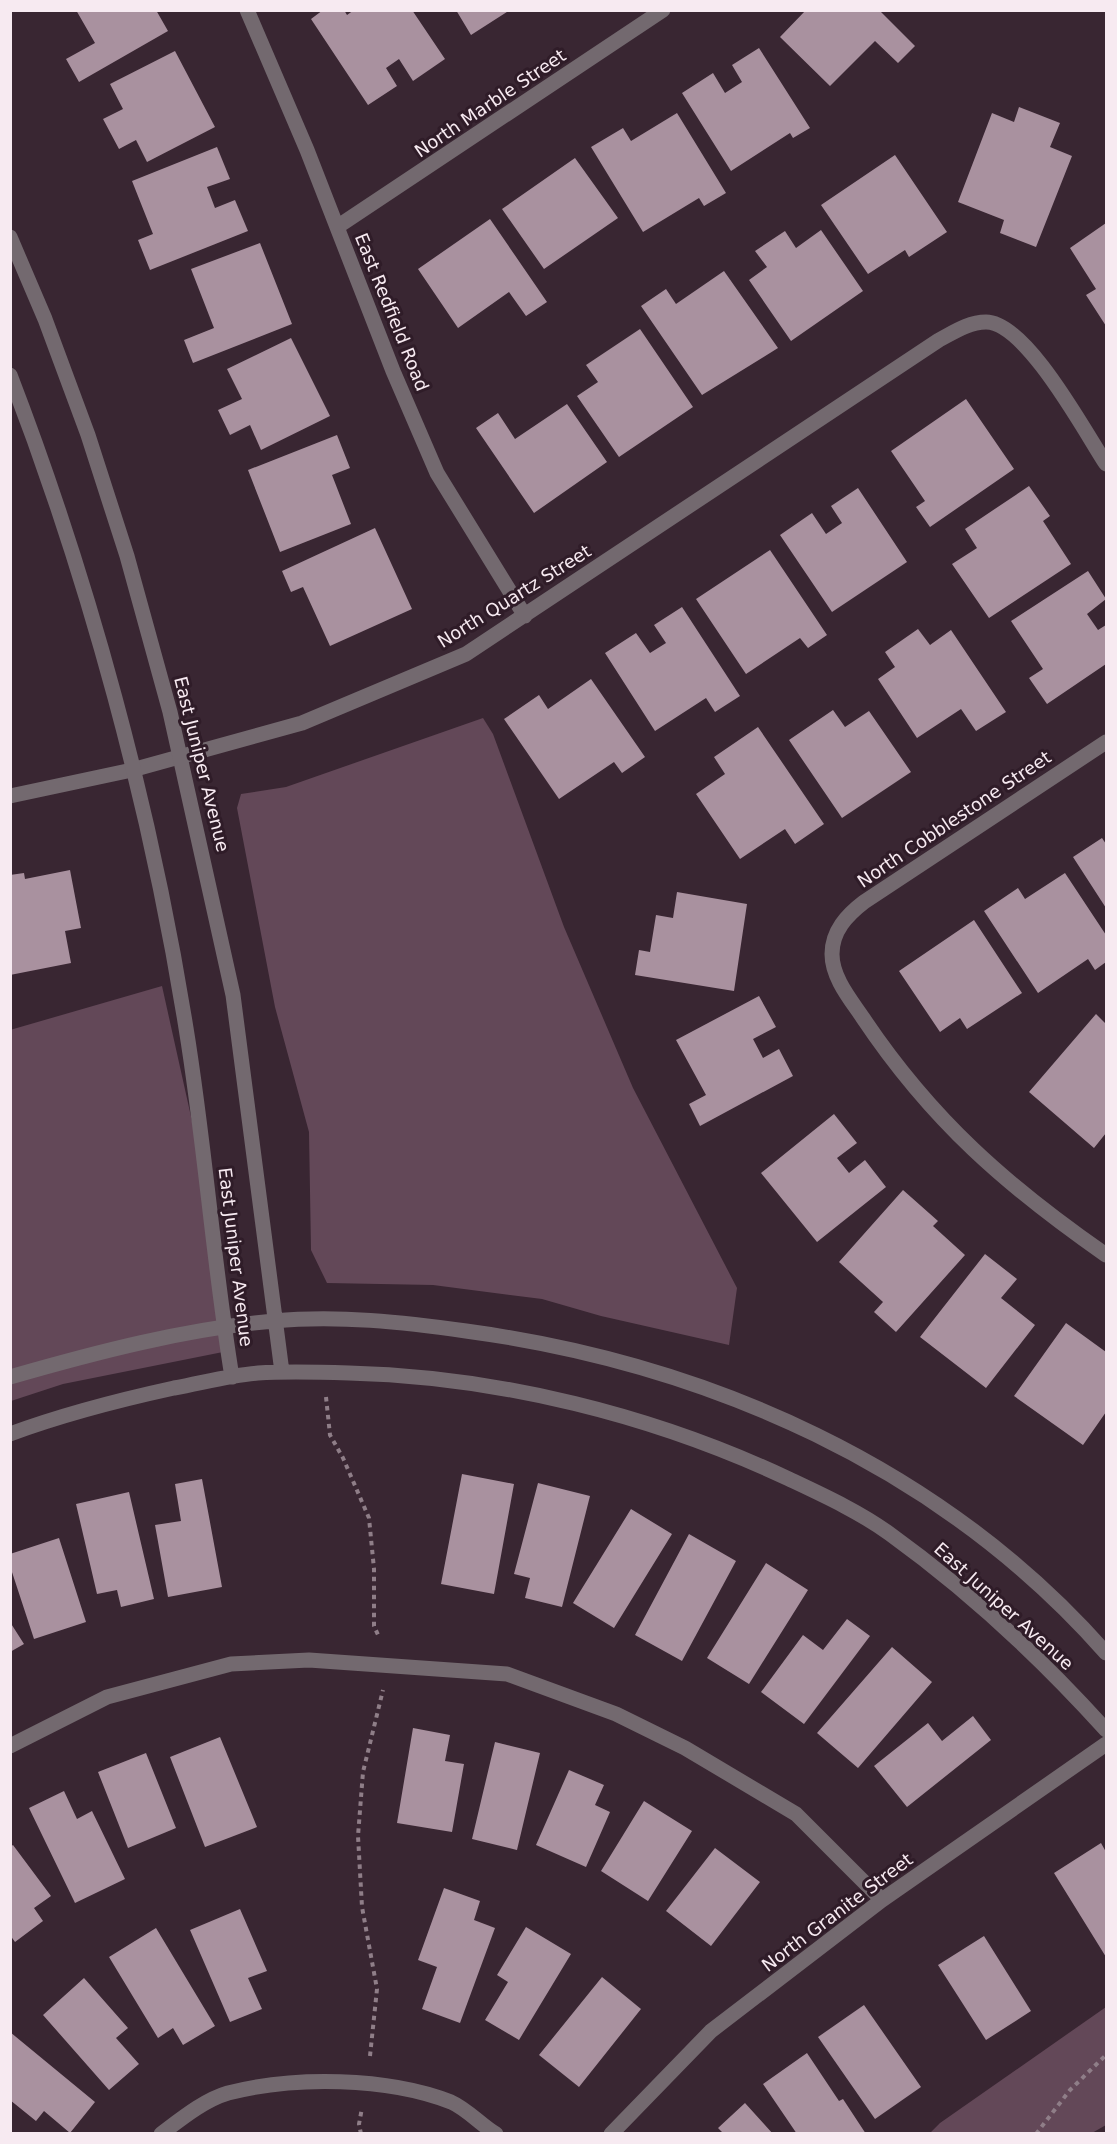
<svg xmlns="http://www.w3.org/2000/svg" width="1117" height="2144" font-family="'DejaVu Sans',sans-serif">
  <rect width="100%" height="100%" fill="#392632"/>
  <!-- green -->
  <path fill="#634858" d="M483 718 493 734 564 927 633 1088 737 1288 729 1345 601 1316 542 1299 433 1285 327 1283 311 1250 309 1132 275 1007 237 808 241 794 286 787Z
    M162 986 198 1148 228 1351 63 1384 11 1401 10 1030Z
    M1106 2007V2125L1092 2133H930L940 2123Z"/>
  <!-- building -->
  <path fill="#a9919f" d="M76 10H156L168 31 79 82 66 59 95 43Z
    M323 10H344L347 15 354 10H412L445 59 413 81 399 59 386 68 397 86 368 105 311 19Z
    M456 10H510L471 35Z
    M806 10H879L915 46 898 63 875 41 830 86 780 37Z
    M759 48 810 128 793 138 790 133 731 171 682 93 713 73 725 93 742 82 732 65Z
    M175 51 215 127 147 162 136 140 119 149 103 119 123 109 110 84Z
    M1019 107 1060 123 1050 147 1072 156 1036 247 1000 233 1004 220 958 202 992 113 1014 122Z
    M677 113 726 193 704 206 699 198 643 232 591 147 623 128 631 141Z
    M217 147 230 179 207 187 215 208 235 200 248 231 150 270 138 240 153 234 132 181Z
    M895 155 947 232 909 257 905 250 868 274 821 205Z
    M575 158 618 218 544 269 502 209Z
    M490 219 547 302 526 316 509 292 458 328 418 269Z
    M1106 223V326L1086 295 1096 289 1070 248Z
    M821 230 863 291 791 341 749 280 767 267 755 251 785 231 796 248Z
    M260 243 292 324 193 363 184 340 214 328 191 269Z
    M724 271 778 348 702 395 641 306 666 289 676 304Z
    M640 329 693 407 619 457 577 396 598 382 586 365Z
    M291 338 330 416 261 450 250 425 230 435 218 410 242 399 227 369Z
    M966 399 1014 469 930 527 916 507 925 501 891 451Z
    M567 404 607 462 534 513 476 428 498 413 515 439Z
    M337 435 350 468 332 475 351 524 280 552 248 470Z
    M1029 486 1050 516 1043 521 1071 564 989 618 952 564 977 548 965 529Z
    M858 488 907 562 832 612 780 535 812 513 826 534 842 523 831 506Z
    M375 528 412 609 330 646 303 587 291 592 282 571Z
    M770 550 827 635 808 648 800 638 746 674 696 599Z
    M1088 571 1106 599 1087 614 1098 630 1106 625V664L1047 704 1029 678 1043 669 1011 621Z
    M682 607 740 696 715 712 706 698 655 731 605 653 636 633 650 653 666 643 654 625Z
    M918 629 930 645 951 630 1006 712 976 731 961 709 917 738 878 679 895 667 885 652Z
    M591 679 645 757 622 773 614 762 559 799 504 719 539 695 548 709Z
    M833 710 845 727 869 711 911 772 842 818 789 740Z
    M758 727 824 824 795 844 785 829 740 859 696 794 725 774 714 757Z
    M1102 838 1106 844V908L1073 857Z
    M70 870 81 928 65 931 71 963 10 975V875L24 873 25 879Z
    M1065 873 1106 935V962L1095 970 1088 959 1038 993 984 911 1018 888 1025 899Z
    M677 892 747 904 734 991 635 975 639 950 650 952 656 915 673 918Z
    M974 920 1022 993 967 1029 960 1018 940 1032 899 971Z
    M759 996 776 1027 753 1039 763 1058 779 1049 793 1076 700 1126 689 1104 706 1095 676 1040Z
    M1096 1014 1106 1024V1133L1094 1148 1029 1092Z
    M834 1114 857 1143 837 1158 849 1173 865 1160 886 1187 817 1242 761 1173Z
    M903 1190 938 1221 933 1226 965 1255 896 1332 874 1312 883 1302 839 1262Z
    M985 1254 1017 1279 1001 1298 1035 1325 986 1388 920 1337Z
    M1066 1323 1106 1352V1412L1083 1445 1014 1396Z
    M462 1474 514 1484 494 1594 441 1584Z
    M202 1479 222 1587 168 1597 155 1525 181 1521 175 1484Z
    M538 1483 590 1496 562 1607 525 1598 530 1578 514 1574Z
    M129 1492 154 1599 121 1607 117 1590 97 1594 76 1504Z
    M631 1509 672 1534 614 1628 573 1603Z
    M689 1534 736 1561 682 1661 635 1635Z
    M59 1538 86 1622 34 1639 10 1566V1554Z
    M766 1563 808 1590 749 1684 707 1658Z
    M847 1619 870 1636 804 1724 761 1692 803 1635 823 1650Z
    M10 1622 24 1644 10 1652Z
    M892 1647 932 1682 858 1768 817 1733Z
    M973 1716 991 1740 907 1807 874 1766 928 1723 942 1741Z
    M413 1728 450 1735 445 1761 464 1764 452 1832 397 1823Z
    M220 1737 257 1827 205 1847 170 1757Z
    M495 1742 540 1753 517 1850 472 1839Z
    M146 1753 176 1828 128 1848 98 1772Z
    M569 1770 604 1785 595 1805 610 1812 586 1867 536 1845Z
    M64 1791 77 1819 92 1811 125 1879 75 1903 29 1808Z
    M644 1801 692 1831 648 1901 601 1871Z
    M1101 1843 1106 1852V1957L1054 1873Z
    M13 1845 51 1896 34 1908 43 1921 15 1942 10 1935V1847Z
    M715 1848 760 1882 711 1946 666 1911Z
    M444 1888 480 1901 474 1920 495 1928 460 2023 422 2009 437 1967 418 1960Z
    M240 1909 267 1971 248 1978 262 2009 230 2022 190 1930Z
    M526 1927 571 1954 519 2040 485 2020 508 1982 497 1975Z
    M156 1928 215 2026 183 2045 173 2028 158 2038 109 1957Z
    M984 1936 1031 2011 986 2040 938 1965Z
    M602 1977 641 2009 579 2087 539 2055Z
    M84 1978 128 2028 116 2038 139 2064 109 2090 43 2015Z
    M864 2005 921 2087 875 2119 818 2037Z
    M10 2032 95 2102 70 2133 44 2111 36 2121 10 2100Z
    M807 2053 839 2101 843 2099 866 2134H797L763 2084Z
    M745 2103 773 2134H724L718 2128Z"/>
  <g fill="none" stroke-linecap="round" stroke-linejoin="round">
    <!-- path -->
    <path stroke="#8f7e88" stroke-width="4" stroke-dasharray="4.5 4.5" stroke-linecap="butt" d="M326 1397 330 1435 343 1458 369 1518 374 1569V1626L379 1637
      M370 2056 377 1989 362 1907 358 1836 363 1772 383 1690
      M361 2134 359 2124 362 2108
      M1036 2134 1070 2090 1106 2055"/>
    <!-- minor -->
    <path stroke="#73696f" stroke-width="15" d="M247 10 307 150 393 371 437 473 525 616
      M337 227 663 10
      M1106 742 864 902C847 915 832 931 832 954 832 978 851 1000 863 1018 932 1121 1007 1186 1106 1255
      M10 796 132 770 302 723 466 654 939 340C954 332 969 322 986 322 1026 322 1085 432 1106 464
      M10 1746 107 1697 231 1664 309 1660 507 1674 616 1714 685 1748 796 1814 882 1900
      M161 2134C181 2119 204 2100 228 2093 294 2076 387 2077 451 2102 467 2109 481 2125 496 2134
      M611 2134 711 2031 882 1900 1106 1744"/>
    <!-- tertiary -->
    <path stroke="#73696f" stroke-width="15" d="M10 237 45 319 88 435 127 556 170 712 233 995 282 1372
      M10 375C90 583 151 809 186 1028 205 1144 213 1261 232 1377
      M10 1377C97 1352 185 1329 274 1321 337 1315 404 1322 466 1331 709 1364 942 1467 1106 1653
      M10 1434C64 1414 119 1400 174 1388 202 1383 230 1375 258 1373 288 1371 319 1372 349 1373 500 1377 653 1415 789 1479 823 1495 860 1512 890 1534 969 1591 1041 1658 1106 1730"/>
  </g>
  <g text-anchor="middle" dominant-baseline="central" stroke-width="6" stroke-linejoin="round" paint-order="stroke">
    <!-- street labels -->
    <g font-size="18" fill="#f7eaf1" stroke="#2f1c28">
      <text transform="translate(490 103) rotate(-34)">North Marble Street</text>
      <text transform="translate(392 312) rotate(68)">East Redfield Road</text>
      <text transform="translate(514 596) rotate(-32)">North Quartz Street</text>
      <text transform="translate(202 764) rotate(76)">East Juniper Avenue</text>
      <text transform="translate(954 819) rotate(-34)">North Cobblestone Street</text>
      <text transform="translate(236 1257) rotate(83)">East Juniper Avenue</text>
      <text transform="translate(1004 1606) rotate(42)">East Juniper Avenue</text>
      <text transform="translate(837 1912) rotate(-37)">North Granite Street</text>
    </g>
  </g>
  <!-- border -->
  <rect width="1117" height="2144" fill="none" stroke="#f7eaf1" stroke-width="24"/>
</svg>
